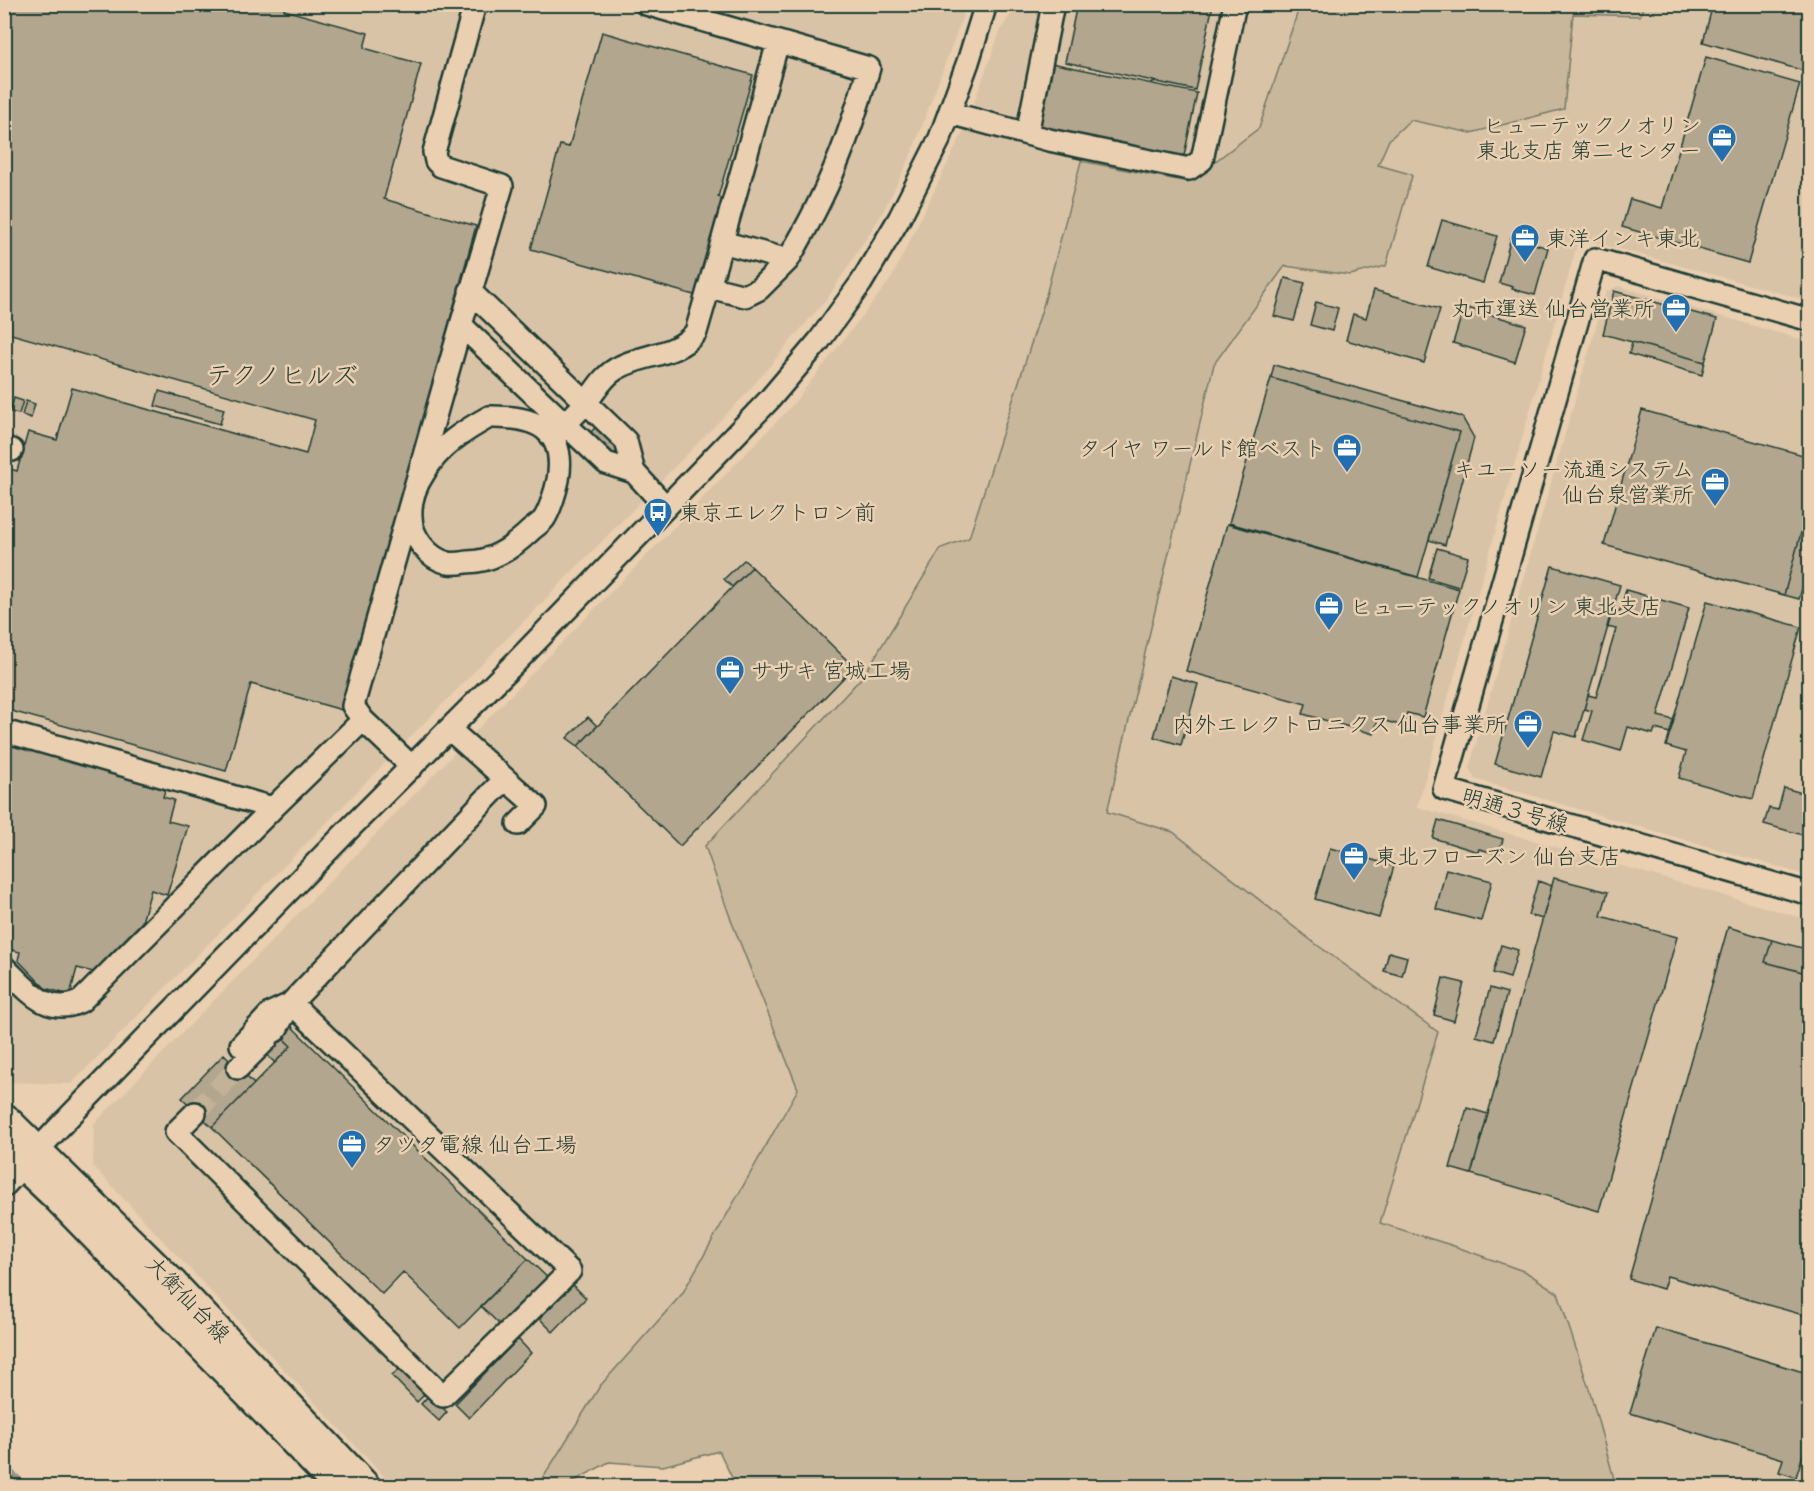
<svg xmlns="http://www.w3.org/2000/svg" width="1814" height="1491" font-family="Sriracha,'Klee One',sans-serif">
  <rect width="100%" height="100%" fill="#eacfb1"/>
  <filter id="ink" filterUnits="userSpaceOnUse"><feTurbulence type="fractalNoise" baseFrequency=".0167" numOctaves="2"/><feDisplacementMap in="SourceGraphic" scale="12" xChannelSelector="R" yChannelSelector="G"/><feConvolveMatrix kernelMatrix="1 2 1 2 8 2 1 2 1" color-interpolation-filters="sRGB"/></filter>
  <g filter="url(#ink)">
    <!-- built -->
    <path fill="#d9c3a6" d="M1644 4 1809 5V301L1579 238 1417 807 1809 920V1486H1616L1590 1392 1558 1293 1526 1271 1454 1246 1380 1224 1437 1032 1313 942 1107 812 1213 364 1285 266 1350 275 1410 174 1377 165 1389 140 1410 120 1471 133 1573 14 1640 16Z
      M5 5H967L911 155 882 214 829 296 744 396 71 1084 5 1082Z
      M1013 5H1300L1259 128 1188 182 1081 161 1044 303 969 538 940 548 864 675 706 846 731 920 798 1088 682 1294 600 1386 538 1486H393L93 1166 94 1124 790 408 891 279 964 130 1001 29 1013 11Z
      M1618 286 1809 342V876L1475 779 1469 768 1606 292Z"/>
    <!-- green -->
    <path fill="#c9b79c" stroke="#747a68" stroke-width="1.5" d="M1300 5H1644L1640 16 1573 14 1564 109 1471 133 1410 120 1389 140 1378 165 1410 174 1412 176 1386 266 1350 275 1285 266 1214 364 1107 812 1173 832 1313 942 1438 1032 1380 1223 1454 1246 1526 1272 1558 1293 1590 1392 1616 1486H736L719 1451 663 1466 609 1462 565 1486H538L600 1386 682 1294 798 1089 731 920 705 846 864 675 941 548 969 538 1044 303 1081 161 1188 182 1259 128Z"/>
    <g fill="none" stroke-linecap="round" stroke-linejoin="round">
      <!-- river -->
      <path stroke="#999580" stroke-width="28" d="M4 1481 10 1486"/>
    </g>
    <!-- building -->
    <path fill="#b2a68e" stroke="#1f3d34" stroke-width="1.5" d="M11 4H285L284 10 368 33 364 48 421 64 384 199 476 226 342 710 251 684 226 771 4 709V467L17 471 28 432 57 440 72 388 306 454 315 420 4 332V29Z
      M1077 4H1213L1195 90 1065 62Z
      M1713 4H1810V50L1804 71 1703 42Z
      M602 32 753 75 718 197 728 200 701 297 531 249 560 145 569 147Z
      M1706 57 1800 84 1748 263 1622 227 1630 199 1662 208Z
      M1051 63 1197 93 1184 156 1038 126Z
      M1442 220 1497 236 1483 283 1428 267Z
      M1511 237 1548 248 1535 295 1512 289 1513 287 1499 283Z
      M1285 278 1305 283 1294 321 1274 316Z
      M1374 290 1440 309 1424 363 1346 340 1353 314 1366 318Z
      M1614 291 1717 319 1705 362 1603 334Z
      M1316 302 1338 308 1332 331 1310 325Z
      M1464 307 1526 325 1515 362 1453 343Z
      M1632 342 1705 362 1702 375 1629 354Z
      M1274 365 1462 417 1474 438 1445 545 1429 540 1460 432 1271 378Z
      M1271 378 1460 432 1418 577 1229 523Z
      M159 391 224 409 220 424 155 406Z
      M14 398 23 401 19 414 10 412Z
      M26 401 35 404 31 418 22 415Z
      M1642 410 1810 457V500L1784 595 1604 545Z
      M597 426 625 452 616 460 589 434Z
      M1810 500V561L1799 599 1784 595Z
      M1227 524 1459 589 1423 717 1407 713 1403 726 1378 719 1374 734 1303 714 1306 704 1186 671Z
      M1437 548 1468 557 1459 587 1428 578Z
      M744 560 752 567 732 587 724 579Z
      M1552 566 1620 585 1576 737 1554 731 1541 777 1495 764Z
      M752 567 854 667 680 846 578 746Z
      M1626 590 1689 608 1658 716 1674 720 1670 733 1655 729 1653 734 1628 727 1621 751 1583 740 1592 711 1584 709 1588 695 1596 697 1616 629 1607 627 1612 609 1620 611Z
      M1707 601 1801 627 1753 799 1679 778 1686 752 1666 746Z
      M1171 676 1198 684 1181 745 1154 737Z
      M588 717 597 726 578 746 567 738Z
      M4 740 166 787 163 797 174 800 168 821 188 826 167 895 151 890 142 922 93 972 77 968 70 995 45 988 18 960 20 952 4 948Z
      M1784 788 1810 795V837L1764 824 1769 808 1778 810Z
      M1438 820 1503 839 1499 854 1479 849 1478 852 1433 838Z
      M1330 848 1394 866 1379 918 1315 899Z
      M1446 869 1492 881 1481 921 1436 909Z
      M1554 878 1608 892 1601 916 1677 937 1599 1211 1471 1174Z
      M1538 881 1552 886 1543 919 1528 915Z
      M1728 927 1772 940 1765 962 1810 974V1317L1667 1276 1663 1289 1629 1279Z
      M1772 940 1810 950V974L1765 962Z
      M1501 945 1518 950 1510 978 1493 973Z
      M1389 952 1407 957 1402 976 1384 971Z
      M1443 978 1464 983 1454 1021 1434 1015Z
      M1490 988 1507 993 1494 1041 1476 1036Z
      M268 1024 291 1046 275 1063 266 1054Z
      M290 1025 528 1259 460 1328 403 1272 382 1294 212 1127 291 1046 280 1036Z
      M224 1054 254 1084 212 1127 182 1098Z
      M1467 1108 1488 1114 1471 1174 1450 1168Z
      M528 1259 550 1280 503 1328 481 1306Z
      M572 1284 586 1298 553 1332 539 1318Z
      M1656 1328 1810 1374V1432L1796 1477 1779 1472 1783 1459 1630 1413Z
      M518 1339 531 1353 469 1418 455 1404Z
      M401 1367 427 1392 417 1402 392 1376Z
      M429 1395 447 1412 439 1421 421 1404Z"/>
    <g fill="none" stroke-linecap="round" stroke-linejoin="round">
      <!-- minor-tunnel -->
      <path stroke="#c1b298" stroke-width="21" stroke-dasharray="21 10" stroke-linecap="butt" d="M195 1113 238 1068"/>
      <!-- minor casing -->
      <g stroke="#1f3d34" stroke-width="26">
        <path id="minor" d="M646 4 869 68C859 100 850 133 836 165 823 197 806 229 788 260
          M950 113 1049 140 1189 169 1202 160 1235 4
          M1027 134 1053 4
          M722 242 778 42
          M470 291 626 441 634 472 666 507
          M1810 320 1595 259 1444 789 1810 894
          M461 325 606 463 634 472
          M489 417C534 416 567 428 558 480 556 490 550 510 544 519 541 523 534 527 530 531 512 548 492 562 467 562 461 563 454 564 448 563 428 558 411 537 411 516 410 501 416 485 424 473 438 447 464 431 489 417Z
          M553 438C563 426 574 415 585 404 595 392 602 377 616 369 642 353 675 358 696 332L722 242 788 260 759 289 745 296 709 287
          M4 448 12 450
          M363 720 412 767
          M449 729 536 806 518 824
          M4 731 273 808 363 720 353 706 461 325 502 186 441 166 436 161 434 152 475 4
          M4 967C27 989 47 1018 81 1001L273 808
          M275 1031 291 1003 505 779
          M251 1055 241 1045 271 1013 288 1005
          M238 1068 267 1039
          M195 1113 176 1132 443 1396 570 1271 291 1003
          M4 1186 66 1120 351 827 515 663 666 507 769 400 819 341 861 283 899 219 940 138 968 62 986 4"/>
      </g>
      <!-- major casing -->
      <g stroke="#1f3d34" stroke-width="32">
        <path id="major" d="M4 1117 174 1284 366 1486
          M4 1148 57 1198 337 1486"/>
      </g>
      <!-- minor -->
      <use href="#minor" stroke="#eacfb1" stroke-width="21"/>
      <!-- major -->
      <use href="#major" stroke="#eacfb1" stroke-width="27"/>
    </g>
  </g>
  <!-- icons -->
  <defs>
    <g id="office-pin" transform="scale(1.5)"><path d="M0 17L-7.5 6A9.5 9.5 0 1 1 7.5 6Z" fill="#1f6fb2" stroke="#eacfb1"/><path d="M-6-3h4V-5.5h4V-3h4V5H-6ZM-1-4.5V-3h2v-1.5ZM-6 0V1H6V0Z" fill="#fff"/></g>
    <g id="bus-pin" transform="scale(1.5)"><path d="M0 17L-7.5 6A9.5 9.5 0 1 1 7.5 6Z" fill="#1f6fb2" stroke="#eacfb1"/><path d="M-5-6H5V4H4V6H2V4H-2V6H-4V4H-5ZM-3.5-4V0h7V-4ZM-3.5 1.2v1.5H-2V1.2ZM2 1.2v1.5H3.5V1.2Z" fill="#fff"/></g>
  </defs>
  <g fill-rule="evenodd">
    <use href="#office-pin" x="1722" y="138"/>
    <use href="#office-pin" x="1525" y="238"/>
    <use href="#office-pin" x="1676" y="308"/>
    <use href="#office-pin" x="1347" y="448"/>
    <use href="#office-pin" x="1715" y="482"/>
    <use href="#bus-pin" x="658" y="512"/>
    <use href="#office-pin" x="1329" y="606"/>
    <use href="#office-pin" x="730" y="670"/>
    <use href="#office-pin" x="1528" y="724"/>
    <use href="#office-pin" x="1354" y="856"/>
    <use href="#office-pin" x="352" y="1144"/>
  </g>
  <g text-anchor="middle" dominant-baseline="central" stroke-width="5" stroke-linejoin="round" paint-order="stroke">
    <!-- poi labels -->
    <g font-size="22" fill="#1f3d34" stroke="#eacfb1" text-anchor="start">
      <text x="1701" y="125" text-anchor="end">ヒューテックノオリン<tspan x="1701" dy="25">東北支店 第二センター</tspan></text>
      <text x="1546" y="238">東洋インキ東北</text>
      <text x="1655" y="308" text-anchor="end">丸市運送 仙台営業所</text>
      <text x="1326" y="448" text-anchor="end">タイヤ ワールド館ベスト</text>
      <text x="1694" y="469" text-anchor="end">キユーソー流通システム<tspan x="1694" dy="25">仙台泉営業所</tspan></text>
      <text x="679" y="512">東京エレクトロン前</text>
      <text x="1350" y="606">ヒューテックノオリン 東北支店</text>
      <text x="751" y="670">ササキ 宮城工場</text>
      <text x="1507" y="724" text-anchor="end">内外エレクトロニクス 仙台事業所</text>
      <text x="1375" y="856">東北フローズン 仙台支店</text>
      <text x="373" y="1144">タツタ電線 仙台工場</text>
    </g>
    <!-- street labels -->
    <g font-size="22" fill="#1f3d34" stroke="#eacfb1">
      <text transform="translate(1515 810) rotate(16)">明通３号線</text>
      <text transform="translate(188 1299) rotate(46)">大衡仙台線</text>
    </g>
    <!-- quarter labels -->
    <g font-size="26" fill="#1f3d34" stroke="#eacfb1">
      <text x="282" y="375">テクノヒルズ</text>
    </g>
  </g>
  <!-- margin -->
  <rect width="1814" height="1491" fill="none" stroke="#eacfb1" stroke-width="24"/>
  <rect x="12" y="12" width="1790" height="1467" fill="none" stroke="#1f3d34" stroke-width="2" filter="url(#ink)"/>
</svg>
